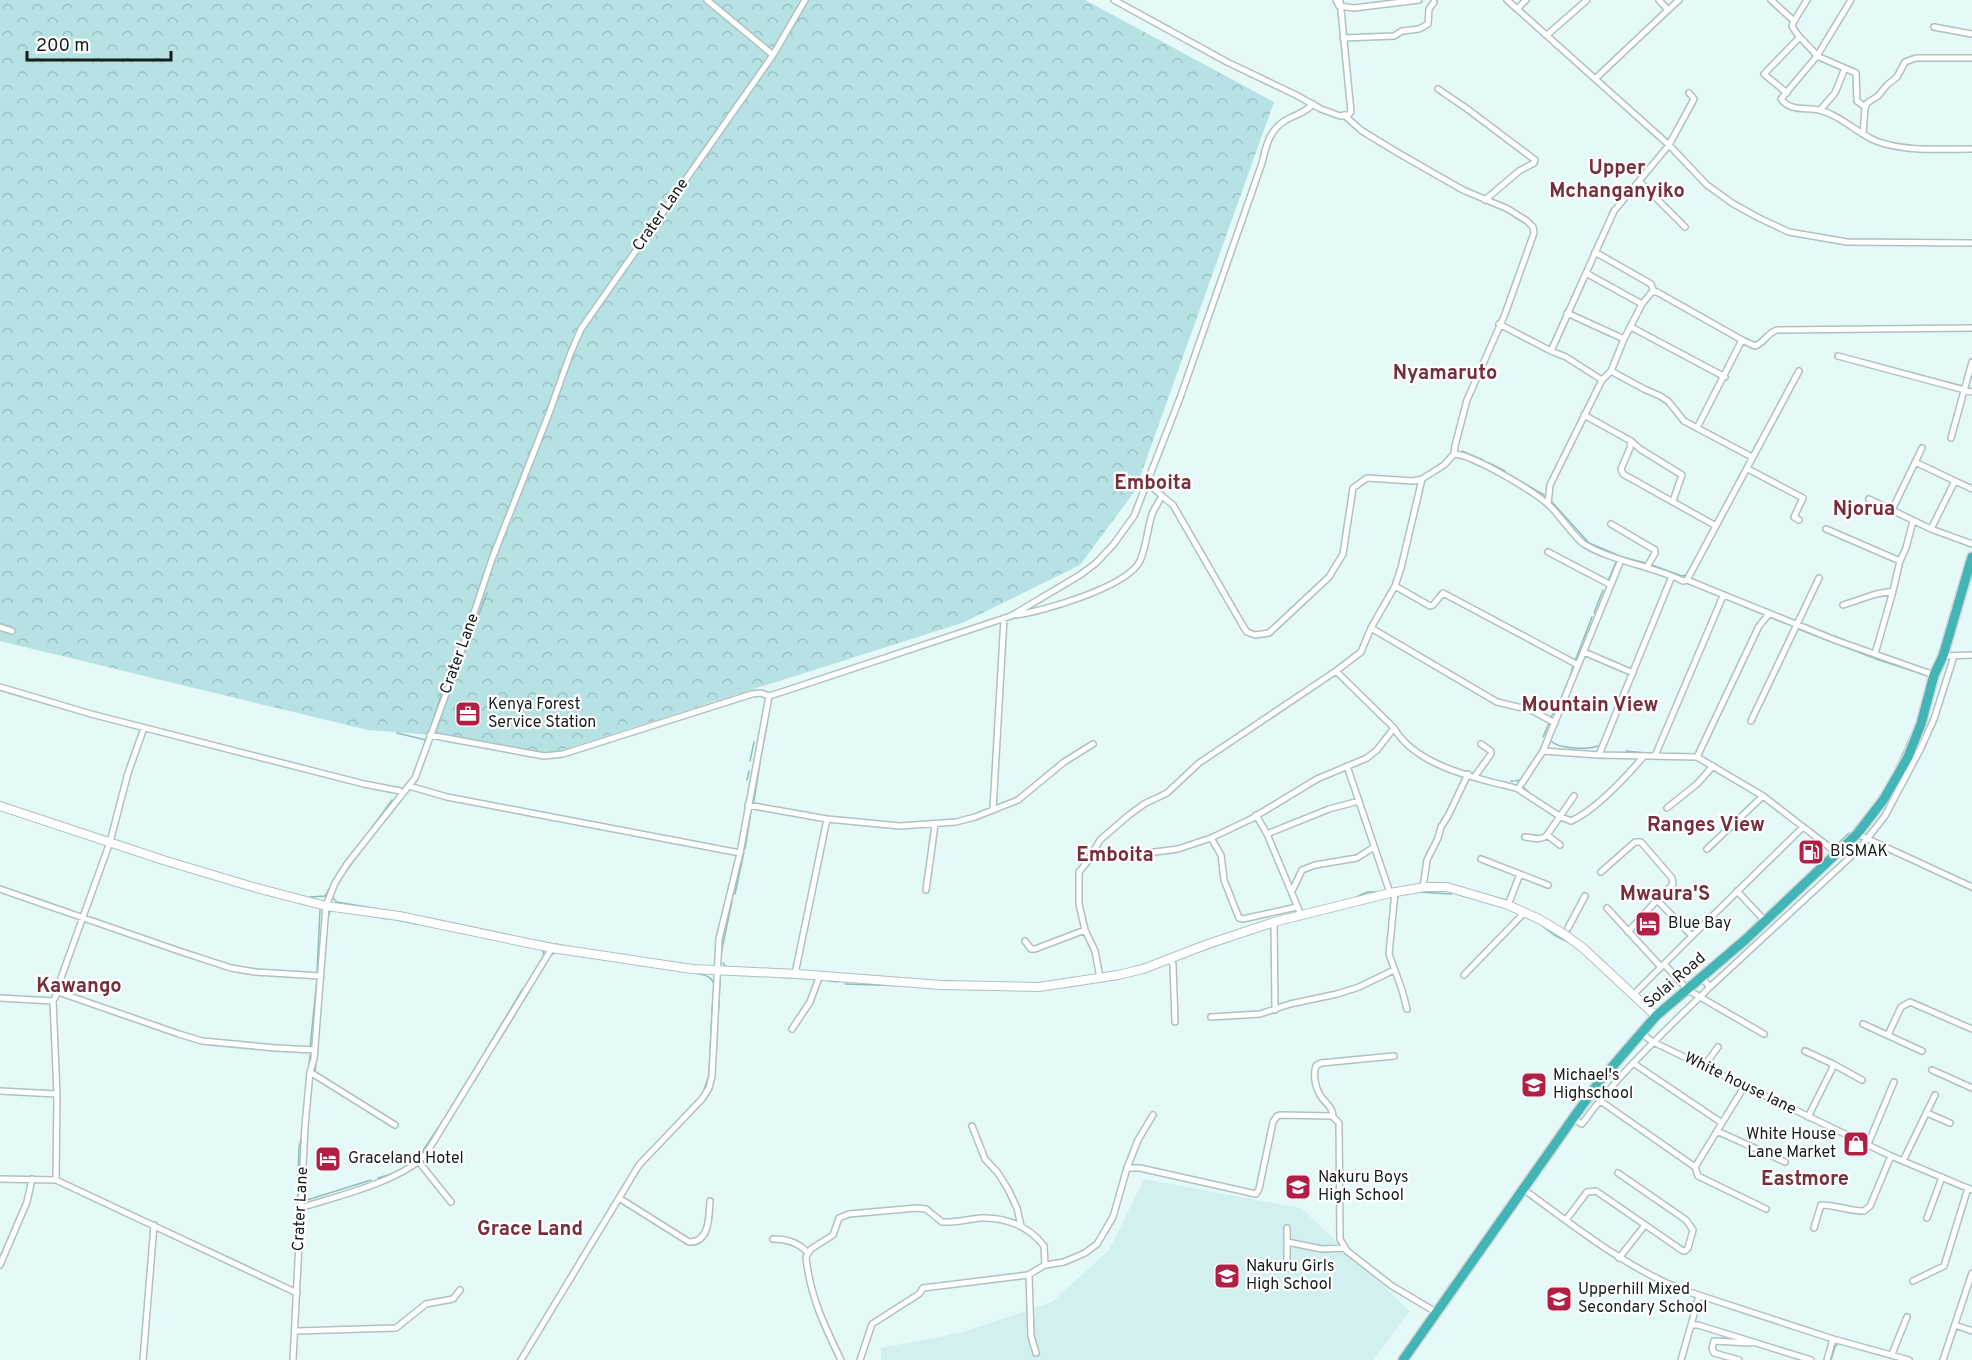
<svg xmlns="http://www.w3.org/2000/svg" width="1972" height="1360" font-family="Overpass,sans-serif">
  <defs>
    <pattern id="forest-crowns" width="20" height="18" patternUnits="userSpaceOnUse" patternTransform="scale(1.5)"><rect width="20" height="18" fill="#b6e2e3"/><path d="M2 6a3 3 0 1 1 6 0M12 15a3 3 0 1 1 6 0" fill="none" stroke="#9cc1c2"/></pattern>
  </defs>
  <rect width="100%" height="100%" fill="#e6f9f9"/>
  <!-- built -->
  <path fill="#d3f0f0" d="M1144 1179 1301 1208 1410 1311 1373 1360H881V1348L960 1333 1052 1302 1109 1250Z"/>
  <!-- forest -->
  <path fill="url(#forest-crowns)" d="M0 0H1085L1274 102 1135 491 1080 565 962 623 546 755 434 735 368 730 0 641Z"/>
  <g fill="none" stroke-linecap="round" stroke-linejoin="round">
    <!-- stream -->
    <path stroke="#8fbcbc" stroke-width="1.5" d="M1462 451 1483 460
      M1469 461 1482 467
      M1489 463 1505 471
      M1510 475 1544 495
      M1551 501 1589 543 1620 556
      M1626 558 1646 563
      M1652 565 1682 576 1685 575
      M1608 581 1616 562
      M1687 583 1705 590
      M1724 598 1762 614
      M1770 611 1783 616
      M1594 613 1603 590
      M1769 617 1793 626
      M1809 627 1829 634
      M1798 629 1879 660 1913 671
      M1834 636 1847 641
      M1575 661 1592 617
      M1918 673 1929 676
      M455 677 487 593
      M1570 677 1573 666
      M1564 691 1568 681
      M1559 703 1562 696
      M1551 717 1557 706
      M1917 721 1919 715
      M430 730 445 683 457 656
      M397 733 426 740
      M435 733 453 683
      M1912 734 1916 724
      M1543 737 1549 723
      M1551 741C1559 749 1586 750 1598 746
      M1906 746 1910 737
      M1626 751 1645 753
      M761 756 767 724
      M750 761 754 742
      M1717 766 1765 794
      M1894 773 1905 749
      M747 780 749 771
      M1511 781H1513
      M1515 781 1520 780
      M1524 784 1523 787 1531 794
      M1771 799 1810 829
      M754 801 760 763
      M1876 803 1882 793
      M1544 809 1555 817
      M1854 829 1864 818
      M1818 835 1819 836
      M1836 845 1849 833
      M357 848 392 800
      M745 849 751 812
      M1822 861 1829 853
      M342 877 367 842
      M1417 892 1452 894
      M1480 893 1506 900
      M735 894 744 852
      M1801 894 1807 888
      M1459 895 1467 897
      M310 897 325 896 332 884
      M332 897 337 902 378 909
      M1354 898 1368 892H1378
      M1785 908 1793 901
      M366 915 387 919
      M392 919 416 924
      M1536 921 1554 935 1570 943
      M327 923 330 910
      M1227 934 1259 923
      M539 941 544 942
      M548 943 553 944
      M556 944 576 948
      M1730 946 1736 941
      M1589 948 1609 967
      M1198 952 1218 945
      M721 954 732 901
      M1721 954 1725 951
      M550 956 556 952
      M1177 960 1193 954
      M723 963 726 967H733
      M1133 967 1146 964
      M542 970 549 958
      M317 972 320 910
      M695 973C703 975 712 975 714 985
      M776 977 811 979
      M823 980 838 982
      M923 980 934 981
      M939 981H954
      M1036 983 1049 982
      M1090 983 1118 979 1141 973
      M845 984 906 986
      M525 987 544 956 543 951 540 949
      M1067 987 1086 984
      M973 989 1020 990
      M719 998 720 982
      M518 1009 530 990
      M717 1029 719 1001
      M711 1031 713 996
      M497 1044 516 1013
      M310 1048 317 979
      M486 1050 522 990
      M309 1066 310 1055
      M315 1073 316 1063
      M714 1076 717 1036
      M468 1080 484 1054
      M474 1082 488 1058
      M704 1090 709 1075 711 1033
      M449 1111 465 1084
      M420 1155 444 1119
      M406 1173 417 1166
      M378 1178 395 1173
      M307 1200 371 1180
      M297 1221 299 1147 302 1136
      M1831 1360 1835 1347 1839 1342"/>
    <!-- street casing -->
    <g stroke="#afc1c1" stroke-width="8">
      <path id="street" d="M707 0 773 55
        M1114 0 1227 62 1296 95 1321 109 1340 116 1348 115 1351 112 1340 0
        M1336 0 1339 6 1354 8 1419 0
        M1507 0 1669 145 1707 185 1732 203 1759 218 1789 232 1847 242 1972 243
        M1659 0 1668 10 1679 0
        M1771 0 1794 21
        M1807 0 1794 21 1792 26C1798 38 1809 45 1817 56L1781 99C1791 112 1806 107 1819 110 1840 115 1857 133 1876 141 1905 152 1941 149 1972 149
        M1851 0 1817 56 1856 73 1857 101 1865 107
        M1518 8 1526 0
        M1934 27 1972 34
        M1547 35 1587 0
        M1343 38 1394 36 1402 31 1419 29 1428 24 1429 9 1434 2
        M1595 79 1668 10
        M1438 89 1466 108 1535 160 1534 163 1519 171 1485 200
        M1787 93 1764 74 1799 38
        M1820 110 1835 93 1845 68
        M1344 115 1362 131 1400 154 1463 190 1508 209 1527 221 1533 227 1534 233 1505 314 1467 400 1455 446 1454 454
        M1863 134 1865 108 1867 103 1878 96 1887 85 1897 77 1905 62 1916 58H1972
        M1639 181 1685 227
        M1595 252 1651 284 1654 292
        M1586 273 1642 304 1652 292H1657L1742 340 1755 346C1764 343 1767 333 1777 330L1972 328
        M1567 313 1624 339
        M1499 324 1551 351
        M1631 327 1725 377
        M1838 356 1972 392
        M1611 371 1624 339 1642 304
        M1602 380 1566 357 1551 351 1614 211 1669 145 1694 99 1689 93
        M1584 415 1631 441 1630 448 1621 469 1623 474 1716 526
        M1697 428 1742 340
        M1951 438 1972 362
        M1631 441 1640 449 1682 475 1673 501
        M1915 462 1955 481
        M1748 469 1803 498 1794 517 1799 520
        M1162 496 1173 505 1243 626 1247 632 1255 635 1269 633 1329 577 1343 554 1353 488 1367 478 1413 481 1422 479 1444 465 1454 454C1474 455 1535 492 1550 506 1560 516 1575 538 1584 544 1611 561 1652 566 1683 581L1687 580 1835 640 1934 675
        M1869 499 1931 529 1972 544
        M1548 504 1550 485 1602 380 1611 371 1644 389 1660 396 1668 401 1684 421 1752 457
        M1892 510 1922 448
        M1611 524 1655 550V553L1647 567
        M1826 529 1900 561 1906 548 1913 521
        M1931 529 1955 481 1972 489
        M1548 552 1611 585
        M1687 580 1799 371
        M1395 586 1430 606 1433 605 1443 593 1578 665
        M1843 605 1876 594 1893 591 1900 561
        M1016 615C1044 611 1127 587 1140 561 1147 545 1147 527 1153 512 1156 506 1159 501 1162 496L1148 483
        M0 627 12 631
        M1371 628 1497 702 1531 710 1555 723
        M1584 652 1633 673
        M1875 654 1893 591
        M1943 656 1972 655
        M1336 671 1394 728
        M0 687 91 714 364 784 400 791 403 793
        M1751 721 1819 578
        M430 735 544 756 563 754 752 694 761 693 769 696 788 690 1011 616 1080 575 1096 563 1113 545 1134 516 1180 398 1262 163C1266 145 1270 128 1288 119 1298 114 1306 112 1313 104
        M1543 751 1599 755 1697 757 1763 796 1837 853
        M1599 755 1672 576
        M1655 756 1723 596
        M1697 757 1759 626 1769 614
        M1347 766 1390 893
        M1475 776 1491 754V751L1481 744
        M409 786 447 797 740 853
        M1518 789 1561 817 1571 821C1596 810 1626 777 1644 756
        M748 805 827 819 900 826 956 822 975 817 1018 800 1064 762 1093 744
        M1667 808 1697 784 1713 766
        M993 809 1004 618
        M1256 815 1267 834 1301 915
        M1267 834 1329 809 1359 801
        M1857 834 1972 887
        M1525 837C1532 838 1542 841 1547 835
        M1211 838 1221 855 1224 880 1239 918 1243 919 1297 907
        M1560 845 1547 835 1574 796
        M1707 849 1763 796
        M1091 857 1101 859 1178 849 1211 838 1251 819 1317 779 1367 758 1377 750 1394 728C1413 761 1460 774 1495 783 1503 785 1510 786 1518 789L1543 751 1621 560
        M1481 859 1548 885
        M1601 872 1635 842H1641L1672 878 1673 884 1657 900 1692 936 1634 994
        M1423 887 1427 860 1438 838 1441 827 1448 816 1468 774
        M0 889 182 952 231 968 255 972 321 976
        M926 890 935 825
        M1292 891 1302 870 1315 865 1357 858 1374 847
        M1737 891 1765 921
        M1395 892 1389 954 1402 990 1407 1009
        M1508 905 1520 874
        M1607 908 1661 967
        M1274 922 1275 1010
        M1568 928 1585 896
        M1628 932 1657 900
        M1692 936 1803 827
        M1025 941 1031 949H1035L1085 930
        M1169 959 1173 964 1175 1022
        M1664 964 1688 990 1764 1034
        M795 974 827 819
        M1464 975 1525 912
        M1100 978 1095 951 1085 930 1079 904V872L1088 861 1100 840 1129 815 1144 804 1167 793 1199 763 1336 671 1361 652 1371 628 1395 586 1401 568 1422 479
        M1710 987 1859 849 1885 816 1920 750 1934 719 1954 656
        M58 992 179 1034 202 1041 276 1048 315 1050
        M0 998 53 1001
        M1211 1017 1260 1014 1290 1004 1337 994 1359 987 1394 970
        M1863 1024 1922 1051
        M792 1029 810 1002 820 975
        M1642 1034 1653 1042 1891 1156 1972 1190
        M1888 1035 1901 1007 1910 1002 1972 1029
        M1805 1051 1833 1064 1832 1069 1808 1117
        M1633 1063 1722 1123
        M1833 1064 1862 1080
        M1704 1066 1718 1047
        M1932 1070 1972 1088
        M310 1072 395 1125
        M1744 1087 1695 1167 1698 1176 1766 1209
        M0 1091 57 1094
        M1599 1100 1695 1167
        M1927 1113 1950 1123
        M1333 1116C1332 1105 1325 1104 1320 1095 1315 1087 1313 1074 1316 1066L1321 1063 1394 1056
        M1572 1119 1582 1124C1619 1073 1665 1031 1710 987L1702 978
        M972 1126 985 1159 998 1173 1008 1189 1017 1208 1021 1226
        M1717 1131 1785 1162
        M1868 1144 1894 1082
        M1903 1161 1935 1095
        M419 1162 451 1202
        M1127 1168 1138 1140 1153 1115
        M0 1179 56 1180 297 1293
        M56 1180 57 1094 53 1001 58 992 61 978 110 842 128 773 144 728
        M1523 1189C1573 1225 1622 1265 1680 1289L1833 1339 1909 1360
        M619 1198 689 1242C710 1243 709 1215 710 1201
        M300 1208C334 1197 403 1181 426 1154L552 948
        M1927 1218 1942 1177
        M1566 1220 1587 1192 1596 1191 1683 1251H1685L1688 1248 1693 1230 1686 1220 1618 1173
        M1287 1228V1263
        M1814 1228 1821 1205C1836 1205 1849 1211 1864 1211L1870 1206 1891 1156
        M773 1239C786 1239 798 1242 807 1252
        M1287 1242 1322 1249 1345 1248
        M1619 1258 1645 1225
        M0 1265 27 1202 32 1179
        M1029 1275 1031 1336 1036 1353
        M1913 1281 1944 1266 1968 1188
        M1691 1325 1699 1296
        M1955 1325 1972 1331
        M296 1331 396 1328 426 1304 453 1299 460 1290
        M1892 1354 1907 1317
        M143 1360 154 1225
        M293 1360 305 1126 310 1072 314 1059 326 906 335 883 347 864 415 778 457 664 492 559 548 416 571 352 581 329 773 55 805 0
        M521 1360 639 1165 702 1099 709 1088 712 1076 719 939 740 853 769 696
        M841 1360C824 1325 810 1296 806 1257L811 1249 833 1235 839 1218 849 1214 917 1208 926 1209 942 1222C955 1223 968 1219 981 1218 1005 1217 1029 1226 1044 1246L1045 1265
        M860 1360 872 1324 919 1294 923 1288 1028 1275 1045 1265 1064 1262 1085 1253 1097 1244 1113 1217 1127 1168H1140L1256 1194 1259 1189 1273 1122 1277 1116 1281 1115 1332 1116 1339 1123 1340 1239 1347 1251 1392 1286 1436 1312
        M1681 1360 1691 1325H1698L1811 1360
        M1739 1360 1714 1353 1712 1348 1714 1341 1750 1343
        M1827 1360 1833 1339
        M1943 1360 1972 1273"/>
    </g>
    <!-- secondary casing -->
    <g stroke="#afc1c1" stroke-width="10">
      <path id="secondary" d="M0 806 163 860 253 887 326 906 399 916 552 948 692 969 798 974 941 985 1039 987 1118 975 1143 969 1208 944 1274 922 1390 893 1425 887H1447L1508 905 1539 919 1564 934 1583 948 1656 1016"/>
    </g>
    <!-- highway casing -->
    <g stroke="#d5d6d6" stroke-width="12">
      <path id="highway" d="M1403 1360 1569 1124 1599 1082 1656 1016 1745 940 1857 834 1884 799 1908 757 1921 724 1934 675 1943 656 1972 557"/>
    </g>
    <!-- street -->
    <use href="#street" stroke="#fff" stroke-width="5"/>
    <!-- secondary -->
    <use href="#secondary" stroke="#fff" stroke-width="8"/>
    <!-- highway -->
    <use href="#highway" stroke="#42b5b7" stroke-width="9"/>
  </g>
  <!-- icons -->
  <defs>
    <g id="office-square" transform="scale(1.35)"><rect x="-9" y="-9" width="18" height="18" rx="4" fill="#b21f45" stroke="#fff"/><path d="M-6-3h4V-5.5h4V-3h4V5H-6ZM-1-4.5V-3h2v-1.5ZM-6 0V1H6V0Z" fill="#fff"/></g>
    <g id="fuel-square" transform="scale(1.35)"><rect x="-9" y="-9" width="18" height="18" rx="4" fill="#b21f45" stroke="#fff"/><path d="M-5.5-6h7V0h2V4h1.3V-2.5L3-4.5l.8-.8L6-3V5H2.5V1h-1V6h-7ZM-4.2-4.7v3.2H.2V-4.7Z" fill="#fff"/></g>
    <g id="hotel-square" transform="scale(1.35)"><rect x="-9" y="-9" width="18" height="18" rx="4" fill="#b21f45" stroke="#fff"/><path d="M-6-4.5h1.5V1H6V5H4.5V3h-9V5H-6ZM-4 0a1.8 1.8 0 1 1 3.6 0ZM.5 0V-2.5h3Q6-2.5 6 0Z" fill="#fff"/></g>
    <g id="school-square" transform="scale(1.35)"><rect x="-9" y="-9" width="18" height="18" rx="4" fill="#b21f45" stroke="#fff"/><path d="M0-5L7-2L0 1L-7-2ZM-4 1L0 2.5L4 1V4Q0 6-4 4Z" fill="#fff"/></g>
    <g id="shop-square" transform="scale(1.35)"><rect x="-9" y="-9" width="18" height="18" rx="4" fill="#b21f45" stroke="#fff"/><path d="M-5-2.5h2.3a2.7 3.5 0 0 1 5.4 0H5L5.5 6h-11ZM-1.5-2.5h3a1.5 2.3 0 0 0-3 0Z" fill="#fff"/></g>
  </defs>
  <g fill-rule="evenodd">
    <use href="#office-square" x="468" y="714"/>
    <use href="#fuel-square" x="1811" y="852"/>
    <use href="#hotel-square" x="1648" y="924"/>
    <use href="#school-square" x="1534" y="1085"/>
    <use href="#shop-square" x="1856" y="1144"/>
    <use href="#hotel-square" x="328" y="1159"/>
    <use href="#school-square" x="1298" y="1187"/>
    <use href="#school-square" x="1227" y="1276"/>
    <use href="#school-square" x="1559" y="1299"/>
  </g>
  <g text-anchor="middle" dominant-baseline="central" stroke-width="4.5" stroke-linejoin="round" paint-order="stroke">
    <!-- street labels -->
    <g font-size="16" fill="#161d1d" stroke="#fff">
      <text transform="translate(661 215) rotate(-55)">Crater Lane</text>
      <text transform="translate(460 654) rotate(-70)">Crater Lane</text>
      <text transform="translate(1675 981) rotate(-41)">Solai Road</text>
      <text transform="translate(1740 1084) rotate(26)">White house lane</text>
      <text transform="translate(301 1209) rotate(-87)">Crater Lane</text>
    </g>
    <!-- poi labels -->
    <g font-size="16" fill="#161d1d" stroke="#fff" text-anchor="start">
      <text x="488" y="705">Kenya Forest<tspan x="488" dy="18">Service Station</tspan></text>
      <text x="1830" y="852">BISMAK</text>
      <text x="1668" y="924">Blue Bay</text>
      <text x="1553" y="1076">Michael's<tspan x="1553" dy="18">Highschool</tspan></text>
      <text x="1836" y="1135" text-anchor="end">White House<tspan x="1836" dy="18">Lane Market</tspan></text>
      <text x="348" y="1159">Graceland Hotel</text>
      <text x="1318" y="1178">Nakuru Boys<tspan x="1318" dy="18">High School</tspan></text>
      <text x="1246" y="1267">Nakuru Girls<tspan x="1246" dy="18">High School</tspan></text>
      <text x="1578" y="1290">Upperhill Mixed<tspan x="1578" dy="18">Secondary School</tspan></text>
    </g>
    <!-- quarter labels -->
    <g font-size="20" font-weight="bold" fill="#762f3b" stroke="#fff">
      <text x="1617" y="169">Upper<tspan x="1617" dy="23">Mchanganyiko</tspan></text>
      <text x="1445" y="374">Nyamaruto</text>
      <text x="1153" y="484">Emboita</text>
      <text x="1864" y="510">Njorua</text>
      <text x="1590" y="706">Mountain View</text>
      <text x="1706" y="826">Ranges View</text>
      <text x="1115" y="856">Emboita</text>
      <text x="1665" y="895">Mwaura'S</text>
      <text x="79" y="987">Kawango</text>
      <text x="1805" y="1180">Eastmore</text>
      <text x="530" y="1230">Grace Land</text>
    </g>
  </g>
  <!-- scale -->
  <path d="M27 51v9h144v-9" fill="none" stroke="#161d1d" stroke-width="3"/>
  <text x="36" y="51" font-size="18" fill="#161d1d" stroke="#ffffff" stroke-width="4.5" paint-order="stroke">200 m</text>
</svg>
